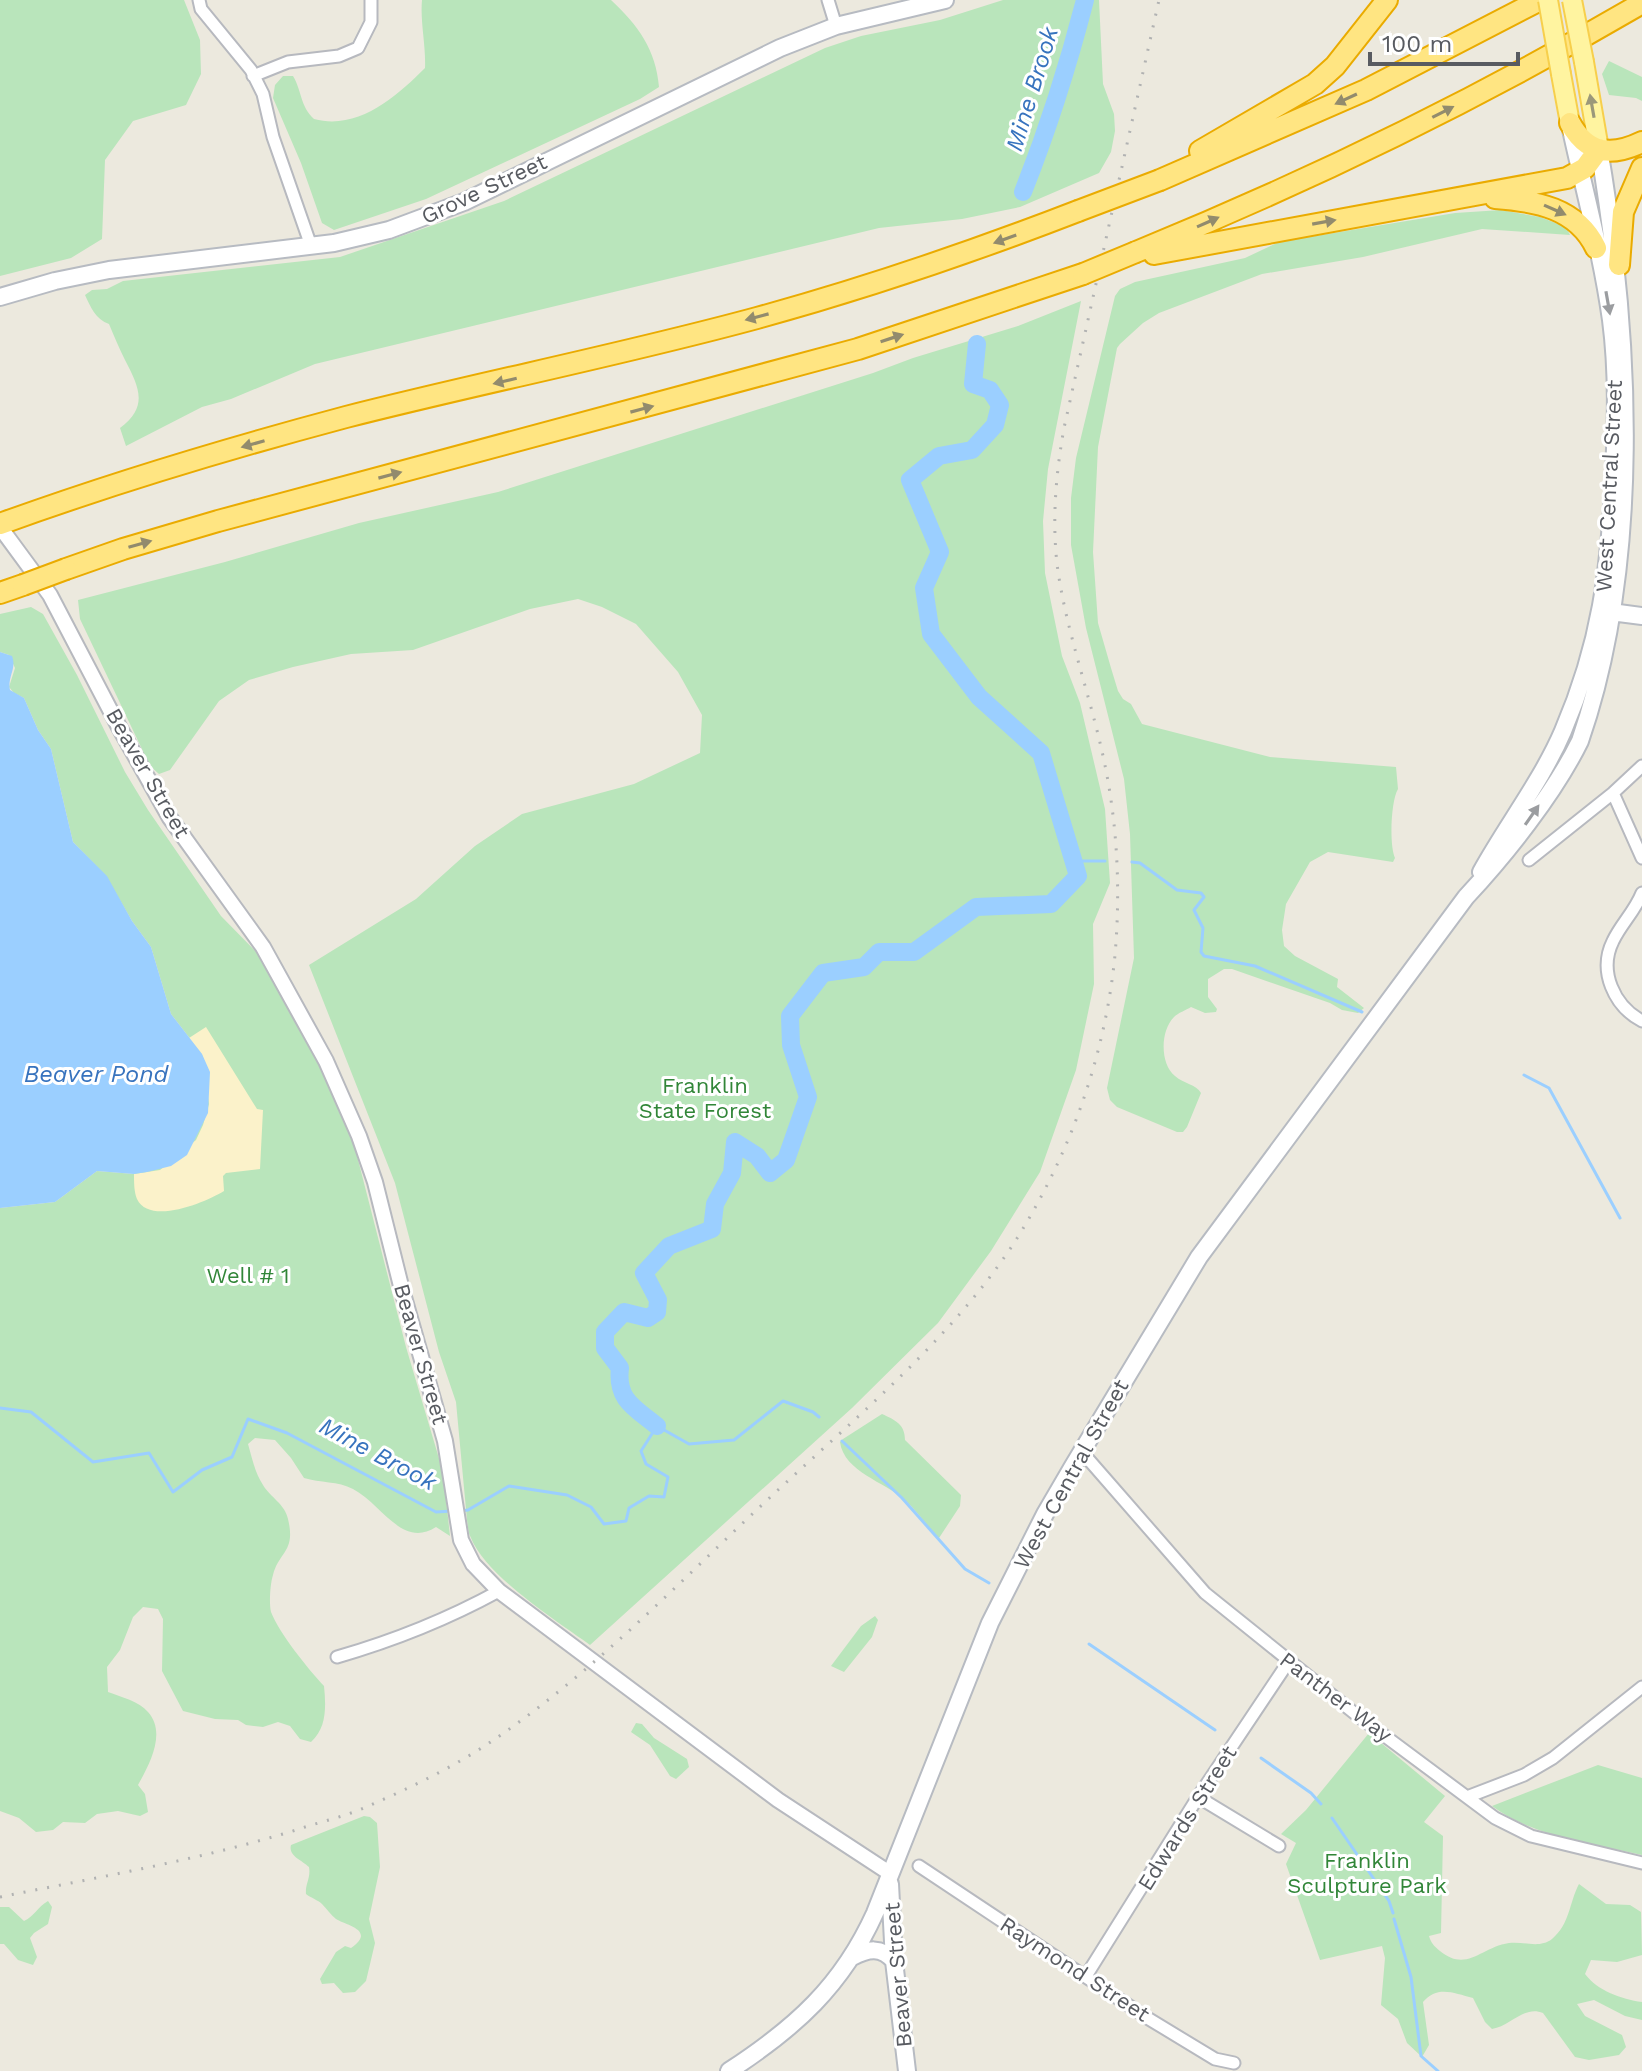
<svg xmlns="http://www.w3.org/2000/svg" width="1642" height="2071" font-family="'Work Sans',sans-serif">
  <rect width="100%" height="100%" fill="#ece9de"/>
  <!-- green -->
  <path fill="#b9e5bb" d="M0 0H184L200 40 201 74 186 105 133 121 105 160 102 239 71 258 0 276Z
    M422 0H611C638 25 656 50 659 87L640 99 426 199 334 230 322 223 301 163 273 98 275 85 283 76H293C302 91 300 106 314 119 358 131 397 96 425 68 426 45 420 22 422 0Z
    M1003 0H1099L1103 84 1114 114 1115 131 1111 152 1099 173 1020 207 962 219 879 228 315 364 231 399 202 407 126 446 120 428C149 407 139 387 125 360 119 348 114 336 109 324 96 320 90 306 85 295L92 290 107 289 123 281 340 257 504 201 825 48 861 36 940 20Z
    M1609 61 1642 77V101L1636 98 1609 95 1602 74Z
    M1501 210 1540 217 1566 227 1570 235 1482 229 1363 257 1262 274 1159 313 1143 323 1120 344 1117 348 1098 447 1093 552 1098 623 1111 668 1118 691 1123 699 1131 704 1142 724 1270 757 1396 767 1398 789C1391 800 1389 845 1395 858L1393 862 1328 852 1310 862 1286 904 1282 930 1284 946 1295 956 1338 979 1337 987 1364 1008 1358 1013 1342 1010 1330 1003 1232 969H1224L1208 979V997L1217 1009 1216 1012 1205 1013 1191 1007C1186 1010 1178 1013 1174 1017 1160 1031 1160 1064 1175 1076 1184 1084 1196 1084 1201 1093L1187 1127 1183 1132H1177L1117 1107 1110 1100 1107 1088 1134 958 1130 834 1124 779 1086 628 1071 545V498L1076 458 1115 296 1120 289 1135 282 1245 258 1279 242 1455 213Z
    M1081 301 1048 469 1043 521 1045 573 1062 656 1080 703 1105 809 1110 883 1093 924 1094 984 1076 1070 1040 1172 991 1251 938 1323 852 1408 590 1645C557 1621 486 1576 471 1538 468 1533 468 1526 467 1520L456 1402 439 1352 395 1183 309 965 416 899 475 846 522 814 634 784 700 753 702 715 678 672 636 624 602 607 578 599 530 609 413 650 351 654 293 667 249 680 219 701 170 770 159 774 150 766 80 619 78 600 225 562 359 523 498 492 873 373 913 358 1018 326Z
    M31 607 43 614 77 675 125 772 148 810 221 916 263 959 334 1093 354 1144 406 1347 443 1472 450 1536 436 1527C402 1549 382 1504 353 1489 338 1481 320 1483 304 1478L291 1458 275 1440 255 1438 248 1444C252 1458 255 1473 263 1485 270 1497 285 1504 288 1519 296 1552 279 1551 273 1575 270 1584 269 1604 271 1612 279 1633 309 1670 324 1686 326 1706 327 1728 311 1742L300 1739 290 1726 278 1722 263 1727 246 1725 238 1720 215 1719 183 1711 162 1671 163 1619 158 1609 143 1607 133 1617 120 1650 107 1667 108 1692C121 1697 139 1701 148 1712 167 1733 149 1765 138 1785L145 1794 148 1812 140 1816 118 1811 97 1814 85 1823 63 1822 53 1830 36 1832 19 1818 0 1811V1208L55 1202 97 1171 134 1174 202 1054 171 1014 151 947 132 921 106 876 73 842 51 749 38 730 24 698 14 693 9 687 15 668 9 655 0 652V614Z
    M882 1414C895 1420 905 1424 905 1440L961 1495 960 1506 939 1538C927 1526 917 1511 905 1500 885 1482 844 1472 840 1442L843 1439Z
    M875 1616 878 1620 872 1637 844 1672 831 1666 861 1626Z
    M636 1723 642 1724 654 1738 687 1759 689 1767 676 1779 670 1776 650 1745 631 1732Z
    M1369 1733 1445 1796 1424 1822 1443 1836 1441 1933 1429 1936C1431 1943 1434 1946 1440 1951 1467 1973 1481 1947 1509 1943 1524 1941 1539 1949 1552 1939 1570 1924 1569 1903 1579 1884L1606 1904 1630 1905 1641 1912 1642 1955 1617 1962 1591 1960 1585 1974C1598 1991 1621 1999 1642 2002V2020L1625 2016 1594 2000 1577 2004 1585 2016 1622 2035 1626 2047 1619 2055 1589 2060 1575 2057 1543 2013C1524 2005 1511 2026 1492 2029L1485 2022 1473 1998C1454 1993 1437 1985 1423 2002L1429 2045 1422 2057 1407 2043 1398 2019 1381 2005 1385 1958 1382 1946 1320 1960 1286 1864 1296 1843 1281 1834 1306 1810Z
    M1598 1765 1642 1778V1855C1592 1843 1534 1837 1492 1806Z
    M364 1816 370 1817 377 1823 380 1867 369 1919 375 1943 366 1981 355 1992 343 1993 334 1983 322 1984 320 1979 336 1952 345 1946 351 1948C377 1930 345 1925 336 1919 331 1915 327 1909 322 1904 318 1900 311 1898 306 1894 305 1884 311 1878 309 1867 302 1860 288 1856 291 1845Z
    M48 1901 52 1907 48 1924 34 1933 30 1938 37 1957 33 1965 18 1960 4 1944H0V1907H9L24 1921C35 1916 37 1907 48 1901Z"/>
  <!-- sand -->
  <path fill="#fbf2ca" d="M206 1027 257 1109 263 1110 260 1169 226 1173 223 1176 224 1191C206 1202 150 1226 137 1199 134 1192 134 1182 134 1174L160 1170 196 1140 203 1125 209 1104 202 1054 189 1038Z"/>
  <!-- water -->
  <path fill="#9bcfff" d="M0 652 12 656C17 669 7 677 10 690L24 698 38 730 51 749 73 842 107 876 132 921 151 947 171 1014 202 1054 210 1072 208 1113 187 1155 171 1166 147 1172 134 1174 97 1171 55 1202 0 1208Z"/>
  <g fill="none" stroke-linecap="round" stroke-linejoin="round">
    <!-- stream -->
    <path stroke="#9bcfff" stroke-width="3" d="M1073 861H1105
      M1132 862 1140 863 1177 890 1201 893 1204 897 1194 910 1203 928 1201 952 1204 956 1255 966 1362 1012
      M1524 1075 1549 1088 1620 1218
      M0 1408 31 1412 93 1462 149 1453 173 1492 202 1470 232 1457 248 1419 287 1433 436 1512 452 1511
      M842 1441 902 1498 965 1569 989 1583
      M460 1511 468 1510 509 1486 567 1495 591 1507 604 1524 626 1521 629 1508 649 1496 664 1497 668 1477 646 1464 641 1451 657 1426 689 1444 734 1440 783 1401 813 1412 819 1417
      M1089 1644 1215 1730
      M1261 1758 1311 1793 1321 1804
      M1332 1818 1389 1901 1393 1913
      M1394 1919 1411 1977 1421 2056 1438 2071"/>
    <!-- river -->
    <path stroke="#9bcfff" stroke-width="18" d="M1023 192C1048 129 1068 66 1085 0
      M657 1426C635 1408 616 1400 620 1368L605 1348V1332L624 1312 648 1318 657 1312 658 1300 644 1273 669 1246 712 1229 715 1204 732 1173 735 1142 757 1156 770 1173 786 1160 808 1097 791 1045 790 1016 823 973 864 967 879 952H914L976 907 1051 904 1078 876 1041 753 979 697 931 634 924 588 940 552 910 480 939 456 972 450 995 425 1000 405 990 390 973 384 977 344"/>
    <!-- minor casing -->
    <g stroke="#b7b9bf" stroke-width="15">
      <path id="minor" d="M199 0 201 9 251 70 263 94 273 137 311 246
        M828 0 836 26
        M253 76 288 62 339 56 358 48 371 22V0
        M1613 793 1642 858
        M1529 860 1613 793 1642 766
        M1642 893C1635 911 1621 924 1613 941 1598 971 1614 1006 1642 1021
        M1082 1452 1205 1593 1358 1716 1495 1818 1531 1836 1642 1863
        M337 1657C396 1640 446 1620 499 1591
        M1198 1797 1279 1846
        M1467 1797 1524 1775 1553 1758 1642 1687
        M919 1866 1149 2019 1215 2059 1234 2063
        M1086 1976 1198 1797 1289 1661"/>
    </g>
    <!-- tertiary casing -->
    <g stroke="#b7b9bf" stroke-width="18">
      <path id="tertiary" d="M0 527 50 595 119 727 170 818 263 947 326 1061 359 1136 375 1182 402 1290 445 1441 461 1540 473 1564 499 1591 778 1800 891 1874"/>
    </g>
    <!-- secondary casing -->
    <g stroke="#b7bbc2" stroke-width="20">
      <path id="secondary" d="M0 297 55 281 109 270 334 243 389 230 464 202 780 48 836 26 945 0
        M1611 612 1642 616
        M1481 872C1507 825 1542 780 1563 731 1601 642 1609 572 1614 477 1616 425 1618 373 1611 320 1602 255 1584 190 1570 125
        M890 1884 894 1961 907 2071
        M852 1957C868 1949 881 1946 894 1961
        M729 2071C795 2028 842 1986 875 1913L990 1623 1045 1514 1073 1466 1199 1257 1466 897C1506 854 1554 794 1580 741 1642 562 1631 337 1599 149"/>
    </g>
    <!-- primary casing -->
    <g stroke="#f7cf4c" stroke-width="22">
      <path id="primary" d="M1584 62 1599 149
        M1561 74 1570 123"/>
    </g>
    <!-- motorway casing -->
    <g stroke="#eaab00" stroke-width="24">
      <path id="motorway" d="M1570 123C1587 154 1611 157 1642 142
        M1200 151 1315 84 1335 66 1387 0
        M1160 180 1366 90 1540 0
        M1495 198C1536 201 1577 208 1596 248
        M1136 252C1310 181 1480 98 1642 3
        M1154 254 1567 178 1585 168 1599 149
        M1619 265 1623 212 1642 168
        M0 524C113 483 230 448 346 417 483 382 621 355 757 318 866 288 972 252 1078 211
        M66 569 123 549 218 521 858 349 1083 274
        M0 593 23 585"/>
    </g>
    <!-- minor -->
    <use href="#minor" stroke="#fff" stroke-width="11"/>
    <!-- tertiary -->
    <use href="#tertiary" stroke="#fff" stroke-width="14"/>
    <!-- secondary -->
    <use href="#secondary" stroke="#fff" stroke-width="16"/>
    <!-- primary -->
    <use href="#primary" stroke="#fff4a0" stroke-width="18"/>
    <!-- motorway -->
    <use href="#motorway" stroke="#ffe582" stroke-width="20"/>
    <!-- rail -->
    <path stroke="#b1b2b2" stroke-width="3" stroke-dasharray="2 10" stroke-linecap="butt" d="M0 1897C99 1877 199 1860 296 1830 319 1822 344 1817 366 1807 410 1788 456 1766 495 1739 599 1668 687 1574 778 1490 862 1412 953 1337 1016 1240 1070 1154 1105 1057 1115 955 1121 886 1117 815 1101 747 1087 686 1065 626 1057 564 1052 518 1056 473 1064 428L1159 0"/>
    <!-- primary-bridge casing -->
    <g stroke="#f7cf4c" stroke-width="22" stroke-linecap="butt">
      <path id="primary-bridge" d="M1548 0 1561 74
        M1572 0 1584 62"/>
    </g>
    <!-- motorway-bridge casing -->
    <g stroke="#eaab00" stroke-width="24" stroke-linecap="butt">
      <path id="motorway-bridge" d="M1078 211 1160 180
        M1083 274 1136 252
        M23 585 66 569"/>
    </g>
    <!-- primary-bridge -->
    <use href="#primary-bridge" stroke="#fff4a0" stroke-width="18"/>
    <!-- motorway-bridge -->
    <use href="#motorway-bridge" stroke="#ffe582" stroke-width="20"/>
  </g>
  <!-- one-way arrows -->
  <defs><path id="oneway-solid" d="M-6-.8H1V-3.2L6.5 0L1 3.2V.8H-6Z" transform="scale(2)"/></defs>
  <g fill="#928b6d">
    <use href="#oneway-solid" transform="translate(1346 99) rotate(155)"/>
    <use href="#oneway-solid" transform="translate(1443 112) rotate(-27)"/>
    <use href="#oneway-solid" transform="translate(1555 210) rotate(24)"/>
    <use href="#oneway-solid" transform="translate(1208 222) rotate(-24)"/>
    <use href="#oneway-solid" transform="translate(1324 222) rotate(-10)"/>
    <use href="#oneway-solid" transform="translate(1005 239) rotate(160)"/>
    <use href="#oneway-solid" transform="translate(757 317) rotate(165)"/>
    <use href="#oneway-solid" transform="translate(892 338) rotate(-18)"/>
    <use href="#oneway-solid" transform="translate(505 381) rotate(167)"/>
    <use href="#oneway-solid" transform="translate(642 409) rotate(-15)"/>
    <use href="#oneway-solid" transform="translate(253 444) rotate(164)"/>
    <use href="#oneway-solid" transform="translate(390 475) rotate(-15)"/>
    <use href="#oneway-solid" transform="translate(140 544) rotate(-16)"/>
  </g>
  <use fill="#9b987a" href="#oneway-solid" transform="translate(1592 106) rotate(-100)"/>
  <g fill="#9b9da0">
    <use href="#oneway-solid" transform="translate(1608 303) rotate(80)"/>
    <use href="#oneway-solid" transform="translate(1532 815) rotate(-55)"/>
  </g>
  <g text-anchor="middle" dominant-baseline="central" stroke-width="6" stroke-linejoin="round" paint-order="stroke">
    <!-- street labels -->
    <g font-size="22" fill="#585b61" stroke="#fff">
      <text transform="translate(484 189) rotate(-25)">Grove Street</text>
      <text transform="translate(1609 486) rotate(-87)">West Central Street</text>
      <text transform="translate(148 773) rotate(60)">Beaver Street</text>
      <text transform="translate(421 1354) rotate(74)">Beaver Street</text>
      <text transform="translate(1071 1474) rotate(-61)">West Central Street</text>
      <text transform="translate(1336 1697) rotate(37)">Panther Way</text>
      <text transform="translate(1187 1818) rotate(-58)">Edwards Street</text>
      <text transform="translate(1075 1969) rotate(33)">Raymond Street</text>
      <text transform="translate(898 1975) rotate(-95)">Beaver Street</text>
    </g>
    <!-- park labels -->
    <g font-size="22" fill="#318638" stroke="#fff">
      <text x="705" y="1085">Franklin<tspan x="705" dy="25">State Forest</tspan></text>
      <text x="248" y="1275">Well # 1</text>
      <text x="1367" y="1860">Franklin<tspan x="1367" dy="25">Sculpture Park</tspan></text>
    </g>
    <!-- water labels -->
    <g font-size="24" font-style="italic" fill="#3773be" stroke="#fff">
      <text transform="translate(1032 89) rotate(-73)">Mine Brook</text>
      <text x="96" y="1074">Beaver Pond</text>
      <text transform="translate(378 1454) rotate(28)">Mine Brook</text>
    </g>
  </g>
  <!-- scale -->
  <path d="M1370 52v12h148v-12" fill="none" stroke="#585b61" stroke-width="4"/>
  <text x="1382" y="52" font-size="24" fill="#585b61" stroke="#ffffff" stroke-width="6" paint-order="stroke">100 m</text>
</svg>
